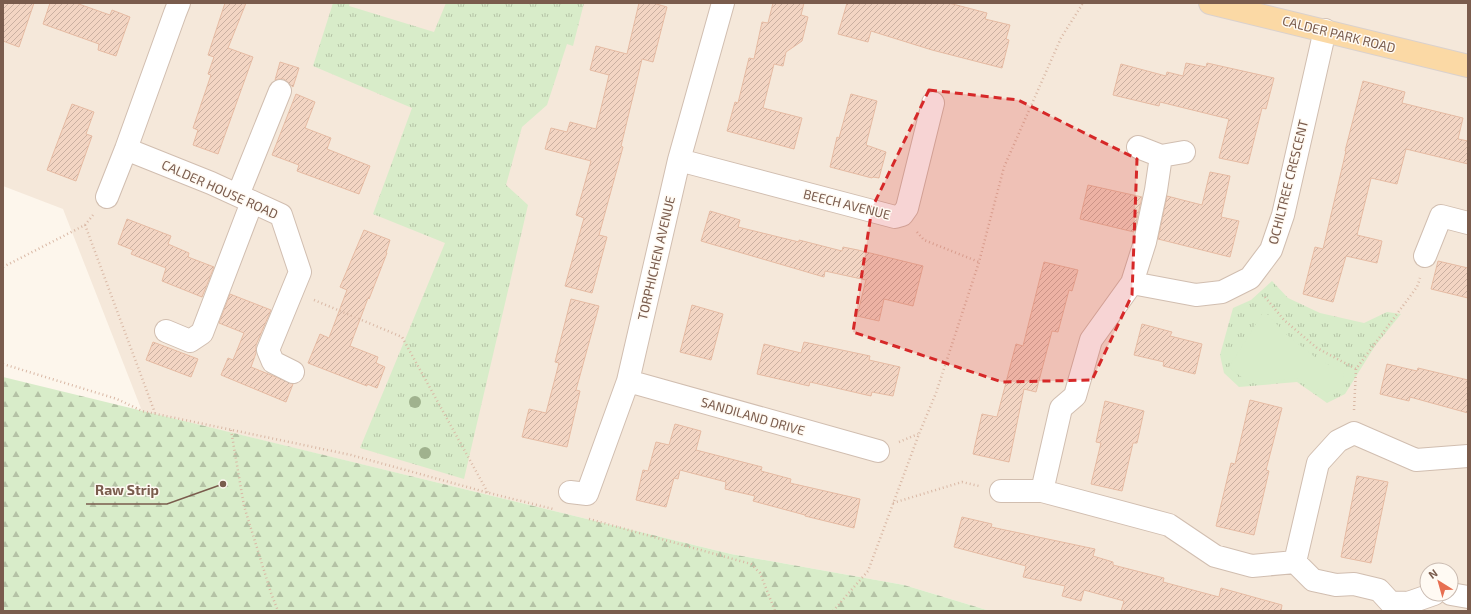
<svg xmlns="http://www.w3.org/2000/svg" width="1471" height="614" font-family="'Exo 2',sans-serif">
  <defs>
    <pattern id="grass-tufts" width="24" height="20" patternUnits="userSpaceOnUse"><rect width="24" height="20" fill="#d8ecc9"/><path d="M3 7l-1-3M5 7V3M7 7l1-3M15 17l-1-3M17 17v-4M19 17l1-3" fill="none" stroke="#b4c2a5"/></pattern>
    <pattern id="forest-firs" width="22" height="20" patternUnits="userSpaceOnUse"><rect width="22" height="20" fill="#d8ecc9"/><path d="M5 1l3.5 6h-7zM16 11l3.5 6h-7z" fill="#b4c2a5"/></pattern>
    <pattern id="building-hatch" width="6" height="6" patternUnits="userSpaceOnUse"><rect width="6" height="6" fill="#f3d5c3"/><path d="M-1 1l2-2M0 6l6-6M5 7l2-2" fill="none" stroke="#cab0a1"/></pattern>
  </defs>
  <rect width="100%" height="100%" fill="#fdf6ec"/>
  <!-- residential -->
  <path fill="#f5e8da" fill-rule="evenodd" d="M3 3H1468V611H990L904 585 731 554 142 411 63 209 3 186ZM1427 570H1451V594H1427Z"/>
  <!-- grass -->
  <path fill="url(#grass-tufts)" d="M333 3H350L349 6 434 32 446 3H584L573 46 567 44 547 105 522 127 506 185 528 205 464 479 360 448 445 243 373 214 412 108 313 66Z
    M1272 281 1288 298 1320 313 1364 323 1387 312 1401 314 1375 346 1345 394 1327 403 1297 382 1239 387 1224 373 1220 355 1233 308 1251 300Z"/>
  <!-- forest -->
  <path fill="url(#forest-firs)" d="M3 377 731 554 904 585 990 611H3Z"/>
  <!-- green -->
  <path fill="#d8ecc9" d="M1264 311 1286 334 1316 358 1343 372 1344 387 1330 396 1298 378 1249 383 1229 367Z"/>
  <!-- building -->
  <path fill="url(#building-hatch)" stroke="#e6bba3" d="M3 3H34L19 47 3 41Z
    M50 3H76L110 15 112 10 130 17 116 56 98 50 99 44 43 24Z
    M225 3H246L228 48 253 57 218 154 193 145 198 130 193 128 211 75 208 74 214 57 208 55Z
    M639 3H653L667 7 653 62 642 59 621 146 623 147 599 235 607 237 592 293 565 286 584 218 576 215 591 161 545 149 551 128 567 132 570 122 596 129 609 75 590 70 596 46 627 54Z
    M773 3H804L801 15 808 17 802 41 786 52 783 66 774 64 763 108 802 118 794 149 727 131 735 102 738 103 749 58 754 59 762 22 768 23Z
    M847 3H949L987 13 985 19 1010 25 1006 39 1009 40 1002 68 932 50 871 31 868 42 838 34Z
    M280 62 299 68 293 87 284 79H279L275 80Z
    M1186 63 1206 67 1207 63 1274 78 1266 109 1262 108 1248 164 1219 158 1229 119 1160 102 1159 106 1113 95 1121 64 1166 76 1167 72 1183 76Z
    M1363 81 1405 92 1402 103 1463 118 1458 139 1468 141V164L1406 149 1397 184 1371 178 1357 235 1382 241 1377 263 1346 256 1333 302 1303 294 1315 247 1323 249 1346 151H1345Z
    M296 94 315 102 305 128 331 138 327 149 370 166 359 194 297 171 299 165 272 155Z
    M851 94 877 101 866 145 886 152 879 178 873 177 872 178 830 167 837 137 839 138Z
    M72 104 94 112 86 134 92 136 76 181 47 170Z
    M1210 172 1230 176 1221 217 1239 221 1230 257 1158 239 1167 196 1202 205Z
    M1088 185 1142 197 1134 232 1080 219Z
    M710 211 740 220 738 227 799 242V240L842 251 843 247 858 250 923 266 913 306 884 299 879 321 857 316 866 280 825 271 824 277 701 241Z
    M127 219 171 236 168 244 189 253 188 257 214 267 202 297 162 281 166 268 131 254 133 250 118 244Z
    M364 230 390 240 386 253H387L369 299 368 298 350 346 378 357 376 363 385 367 377 388 367 384V386L308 363 320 334 329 338 347 290 340 287Z
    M1438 261 1468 268V298L1431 289Z
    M1044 262 1078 270 1072 291 1069 290 1058 332 1052 331 1036 392 1024 389 1009 462 973 454 982 414 997 417 1016 344 1023 346Z
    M230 294 271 310 256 345V353L251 367 293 384 286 402 221 375 228 358 233 360 244 333 219 323Z
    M571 299 599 306 576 390 580 391 567 447 522 437 529 409 546 413 559 363 555 362Z
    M692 305 723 314 711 360 680 352Z
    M1142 324 1172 332 1170 336 1202 344 1195 374 1163 366 1164 362 1134 355Z
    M153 342 198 359 191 377 146 360Z
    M804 342 870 356 869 360 900 367 893 396 872 392 871 396 810 382 809 386 757 374 764 344 801 353Z
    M1387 364 1417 371 1418 368 1468 380V413L1410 397 1409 401 1380 394Z
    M1250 400 1282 408 1266 470 1269 471 1254 535 1216 526 1231 463 1235 464Z
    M1105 401 1144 411 1137 443H1133L1122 491 1091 484 1101 443 1096 442Z
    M675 424 701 431 696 450 762 467 761 471 791 479 790 483 860 499 854 528 805 516V515L753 501 755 496 725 489 726 482 680 470 678 479 674 478 666 507 636 500 643 470 648 471 656 442 669 445Z
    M1357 476 1388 482 1371 563 1341 557Z
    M962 517 992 524 991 527 1095 549 1093 556 1113 562V565L1164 578 1163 582 1219 597 1221 588 1282 605 1281 611H1121L1124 601 1084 590 1081 601 1062 596 1065 586 1023 577 1026 566 954 547Z"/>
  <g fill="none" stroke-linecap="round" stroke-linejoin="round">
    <!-- minor casing -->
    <g stroke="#d1beb0" stroke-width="24">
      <path id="minor" d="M126 149 211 183 281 215 300 272 268 350 273 362 293 372
        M1161 156 1184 152
        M679 160 895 217 902 215 907 208 933 103
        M238 195 280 91
        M107 197 126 149 175 13 179 3
        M1425 256 1441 216 1468 223
        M1132 283 1196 295 1222 292 1250 278 1271 250 1283 215 1325 30
        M166 331 190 341 202 333 252 202
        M628 381 878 451
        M1001 491H1042L1169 525 1215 556 1252 566 1295 562 1313 580 1336 585 1354 584 1379 590 1390 602
        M1042 491 1061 408 1075 396 1091 340 1132 283 1145 242 1156 190 1161 156 1138 147
        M570 492 587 494 628 381 679 160 723 3
        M1295 562 1318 463 1338 441 1354 433 1416 460 1468 456
        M1451 594 1468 597
        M1390 602 1408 603 1434 594"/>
    </g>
    <!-- major casing -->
    <g stroke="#dad1cd" stroke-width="24">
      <path id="major" d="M1210 3 1468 66"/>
    </g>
    <!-- path -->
    <path stroke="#d9b8a5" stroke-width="2.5" stroke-dasharray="1 3" stroke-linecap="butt" d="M85 225 155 413
      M917 232 924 240 979 262
      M3 267 85 225 93 215
      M1265 297 1284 320 1317 348 1356 369
      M314 300 402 337 488 493
      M3 364 117 399 142 411 351 455 489 493 553 509
      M1354 410 1356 369 1417 287 1420 278
      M231 430 244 506 271 593 278 611
      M899 442 918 434
      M893 503 962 482 979 486
      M589 519 751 564 760 573 775 611
      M833 611 868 571 919 434 936 393 979 262 1004 167 1061 38 1083 3"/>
    <!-- minor -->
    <use href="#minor" stroke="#fff" stroke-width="22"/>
    <!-- major -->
    <use href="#major" stroke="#fbd9a5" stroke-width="22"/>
  </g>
  <!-- trees -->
  <g fill="#a0b28e">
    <circle cx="415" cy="402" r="6"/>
    <circle cx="425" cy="453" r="6"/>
  </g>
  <!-- marked area -->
  <path fill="#d62828" fill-opacity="0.2" stroke="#d62828" stroke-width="3" stroke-dasharray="8 5" stroke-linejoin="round" d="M929 90 1018 100 1137 159 1132 295 1092 380 1002 382 853 332 872 208Z"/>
  <g text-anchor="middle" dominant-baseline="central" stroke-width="3" stroke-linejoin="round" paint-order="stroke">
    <!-- street labels -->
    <g font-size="13" fill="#7a5c4d" stroke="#fffaf3">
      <text transform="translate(1339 34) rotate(14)">CALDER PARK ROAD</text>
      <text transform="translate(1288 182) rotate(-76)">OCHILTREE CRESCENT</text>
      <text transform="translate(220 189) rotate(24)">CALDER HOUSE ROAD</text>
      <text transform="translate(847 204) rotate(14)">BEECH AVENUE</text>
      <text transform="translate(656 258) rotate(-77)">TORPHICHEN AVENUE</text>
      <text transform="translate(753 416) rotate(16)">SANDILAND DRIVE</text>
    </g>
  </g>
  <!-- callouts -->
  <path fill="none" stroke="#7a5c4d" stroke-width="1.5" d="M223 484L167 504H86"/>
  <circle fill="#7a5c4d" stroke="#fffaf3" stroke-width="1.5" cx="223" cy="484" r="4"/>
  <g font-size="14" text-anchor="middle" font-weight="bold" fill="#7a5c4d" stroke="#fffaf3" stroke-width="3" stroke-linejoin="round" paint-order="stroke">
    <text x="127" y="495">Raw Strip</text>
  </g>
  <!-- border -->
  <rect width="1471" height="614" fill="none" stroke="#7a5c4d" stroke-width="8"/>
  <!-- north arrow -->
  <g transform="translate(1439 582) rotate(323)"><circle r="19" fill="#fffaf3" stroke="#cabbb1"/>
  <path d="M0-3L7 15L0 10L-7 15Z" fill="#e76f51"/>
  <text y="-6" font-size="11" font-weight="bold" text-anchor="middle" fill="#7a5c4d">N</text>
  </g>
</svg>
